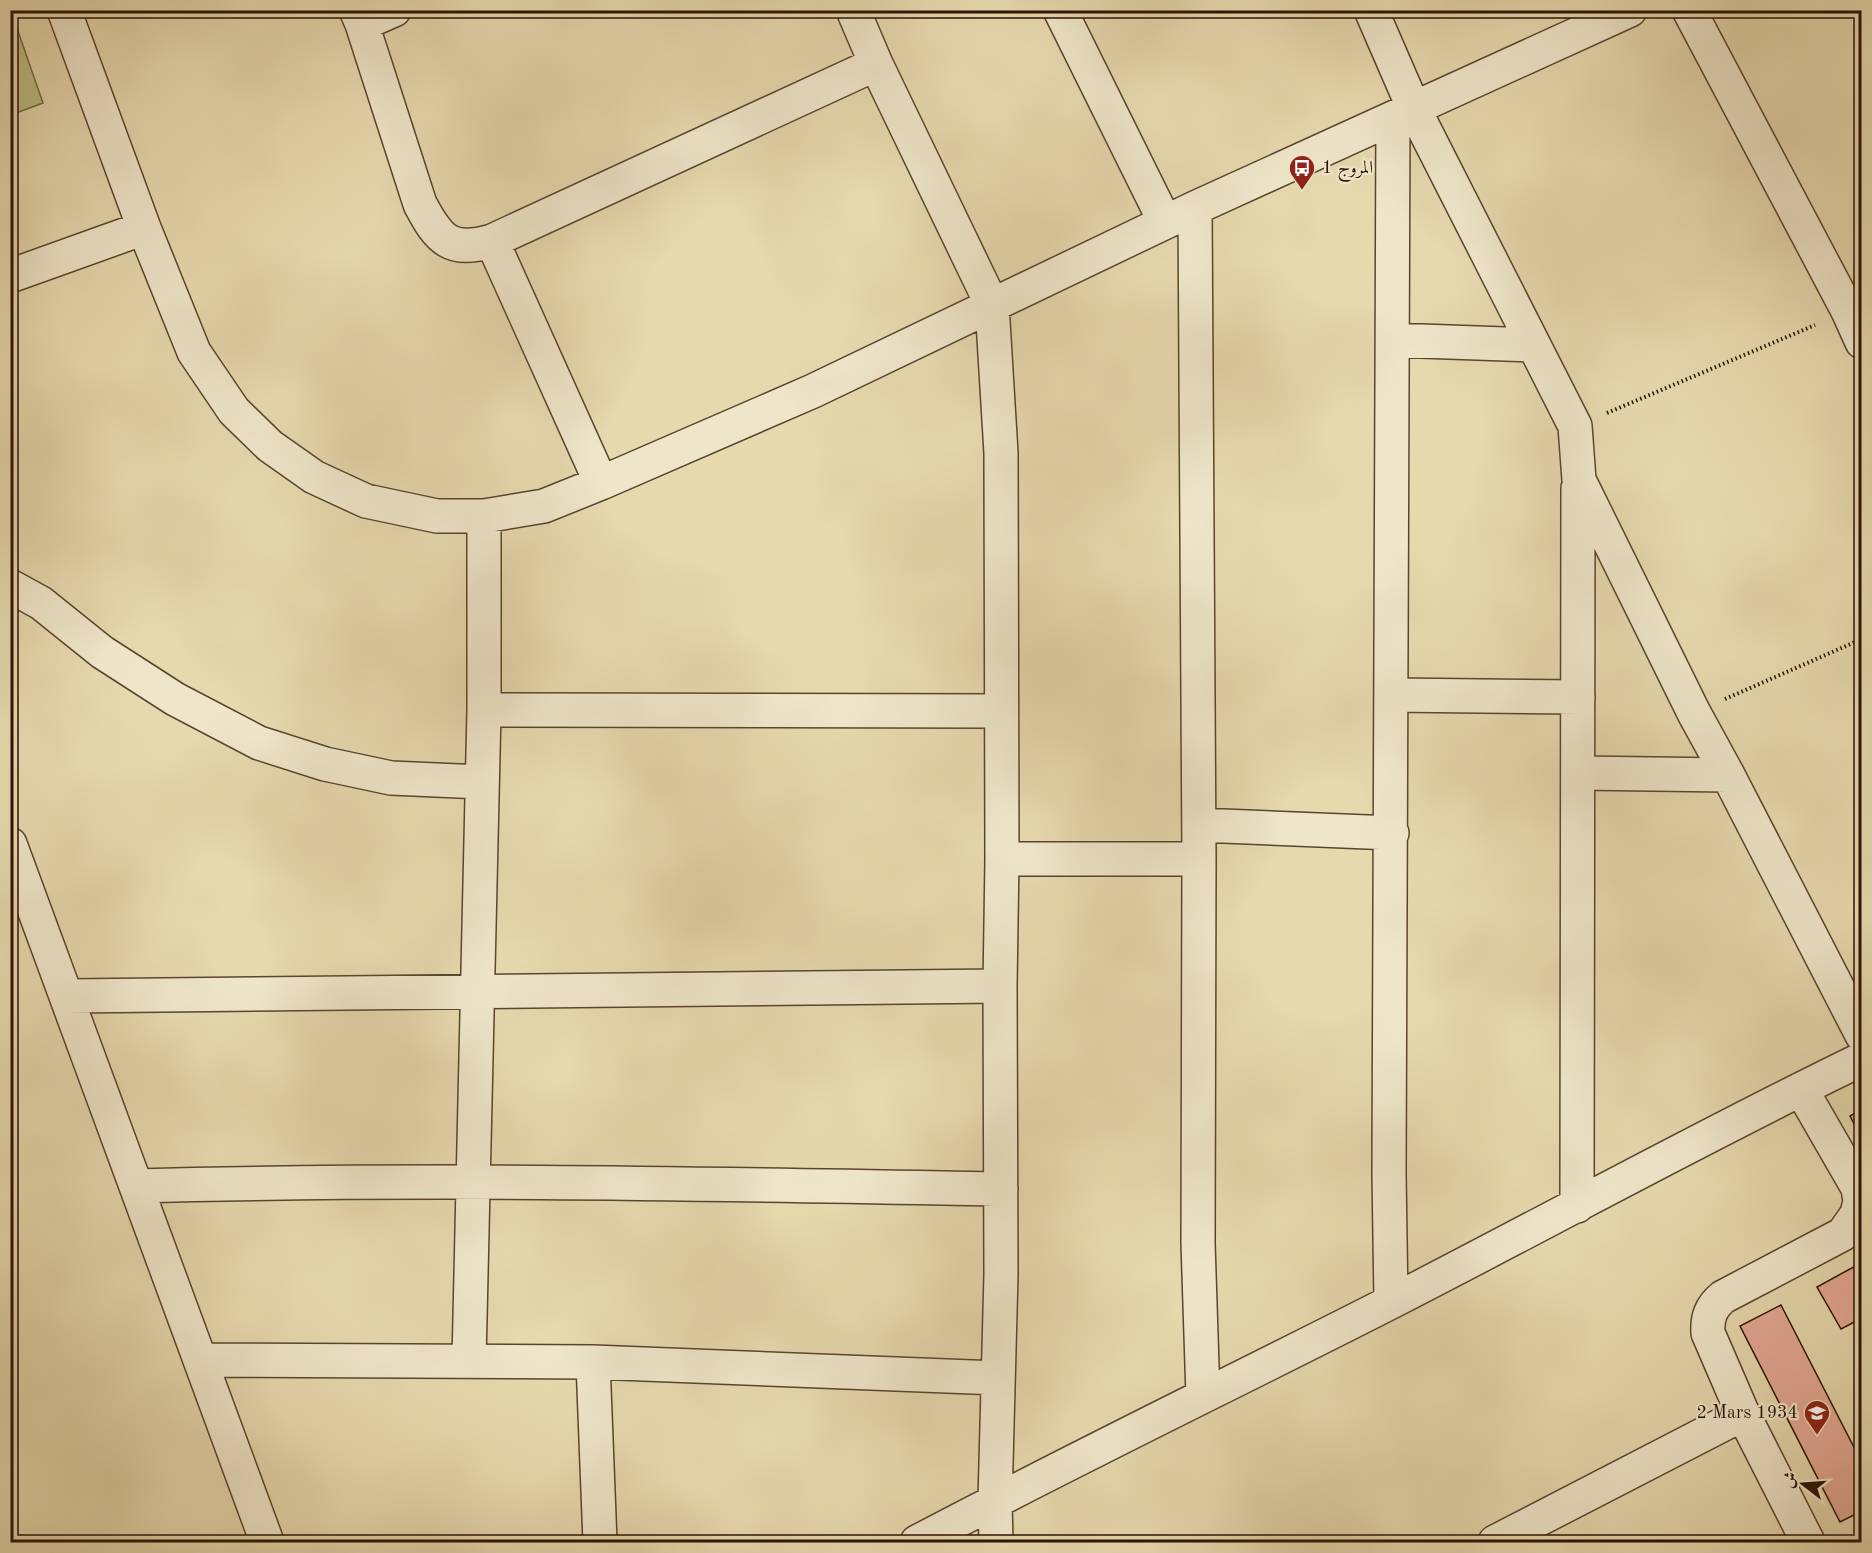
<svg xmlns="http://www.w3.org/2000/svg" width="1872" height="1553" font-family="'Old Standard TT',Amiri,serif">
  <rect width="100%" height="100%" fill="#e6d9ae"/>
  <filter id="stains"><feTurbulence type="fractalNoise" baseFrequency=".00333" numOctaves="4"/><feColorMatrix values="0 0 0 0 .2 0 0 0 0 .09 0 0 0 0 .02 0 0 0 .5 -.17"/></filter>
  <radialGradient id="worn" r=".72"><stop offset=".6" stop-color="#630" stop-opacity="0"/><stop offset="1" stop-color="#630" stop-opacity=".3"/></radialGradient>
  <!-- green -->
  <path fill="#bdbd85" stroke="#756844" stroke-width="1.5" d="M11 11 43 103 11 115 10 11Z"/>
  <!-- building -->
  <path fill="#e4a894" stroke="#2d1204" stroke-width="1.5" d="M1862 1109V1139L1850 1116Z
    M1859 1264 1862 1269V1318L1841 1329 1817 1287Z
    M1781 1305 1862 1463V1511L1840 1522 1740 1326Z"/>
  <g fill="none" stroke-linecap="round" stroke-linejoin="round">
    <!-- minor casing -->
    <g stroke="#5b442e" stroke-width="36">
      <path id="minor" d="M64 10 144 228 194 352 234 411 270 446 314 477 366 501 437 516H484L544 506 601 483 813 391 1195 208 1630 10
        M356 10 362 24 420 204C439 240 450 253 492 241L876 64
        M853 10 876 64 992 305 1001 453 1002 859 1000 986 1001 1274 995 1501 996 1542
        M1060 10 1165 222
        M1371 10 1414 109 1575 426 1579 480 1694 713 1728 775 1862 1035
        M1689 10 1848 311 1862 342
        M362 24 394 10
        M1195 208 1199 859 1198 1243 1203 1396
        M492 241 601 483
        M10 276 144 228
        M1393 340 1533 345
        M10 586 41 603 102 652 175 699 259 743 325 764 391 778 482 782
        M1392 695 1578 697
        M484 710 1001 711
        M1578 773 1728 775
        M1199 825 1392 833
        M10 844 267 1542
        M1002 859H1199
        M68 996C378 995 689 992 1000 986
        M1801 1089 1858 1188 1860 1201 1857 1214 1843 1234 1723 1297C1711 1307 1707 1317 1708 1333L1743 1414 1808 1542
        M136 1186C424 1178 713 1184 1001 1189
        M1577 1206 1578 488
        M1391 1302 1389 1173 1393 119
        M200 1360 593 1362 998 1378
        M469 1361 484 710V516
        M593 1362 600 1542
        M917 1542C1074 1459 1234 1382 1393 1301 1549 1221 1703 1136 1862 1059
        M1495 1542 1743 1414"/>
    </g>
    <!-- path -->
    <path stroke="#2d1204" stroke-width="4" stroke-dasharray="1.5 3" stroke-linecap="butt" d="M1607 413 1815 325
      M1725 699 1862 639"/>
    <!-- minor -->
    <use href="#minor" stroke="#efe6ca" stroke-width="33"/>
  </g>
  <!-- icons -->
  <defs>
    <g id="bus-pin" transform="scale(1.35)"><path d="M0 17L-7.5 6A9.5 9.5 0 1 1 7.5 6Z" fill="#8f2418" stroke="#efe6ca"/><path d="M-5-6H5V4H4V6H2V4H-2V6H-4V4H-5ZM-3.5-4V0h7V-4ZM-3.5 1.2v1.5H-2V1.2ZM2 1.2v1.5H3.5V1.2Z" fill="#fff"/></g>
    <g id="school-pin" transform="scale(1.35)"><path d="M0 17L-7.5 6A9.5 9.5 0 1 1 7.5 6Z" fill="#8f2418" stroke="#efe6ca"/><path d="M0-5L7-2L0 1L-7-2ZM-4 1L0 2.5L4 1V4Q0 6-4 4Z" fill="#fff"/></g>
  </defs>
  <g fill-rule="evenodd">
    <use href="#bus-pin" x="1302" y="168"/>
    <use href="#school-pin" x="1817" y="1413"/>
  </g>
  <g text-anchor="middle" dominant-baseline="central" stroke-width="4.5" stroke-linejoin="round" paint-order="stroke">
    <!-- poi labels -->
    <g font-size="18" fill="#2d1204" stroke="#efe6ca" text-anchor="start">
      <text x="1322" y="168">المروج 1</text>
      <text x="1798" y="1413" text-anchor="end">2 Mars 1934</text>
    </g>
  </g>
  <!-- margin -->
  <rect width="1872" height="1553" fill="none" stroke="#e6d9ae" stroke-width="36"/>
  <rect x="12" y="12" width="1848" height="1529" fill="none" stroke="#2d1204" stroke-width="3"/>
  <rect x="18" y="18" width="1836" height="1517" fill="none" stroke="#2d1204" stroke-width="1.5"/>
  <!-- north arrow -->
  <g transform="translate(1803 1484) rotate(287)" stroke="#efe6ca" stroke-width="4.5" paint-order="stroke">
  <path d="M0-4.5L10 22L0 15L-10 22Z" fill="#2d1204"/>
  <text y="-9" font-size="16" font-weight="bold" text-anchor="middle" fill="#2d1204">ش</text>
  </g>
  <rect width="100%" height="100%" filter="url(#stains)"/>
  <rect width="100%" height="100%" fill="url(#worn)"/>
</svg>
